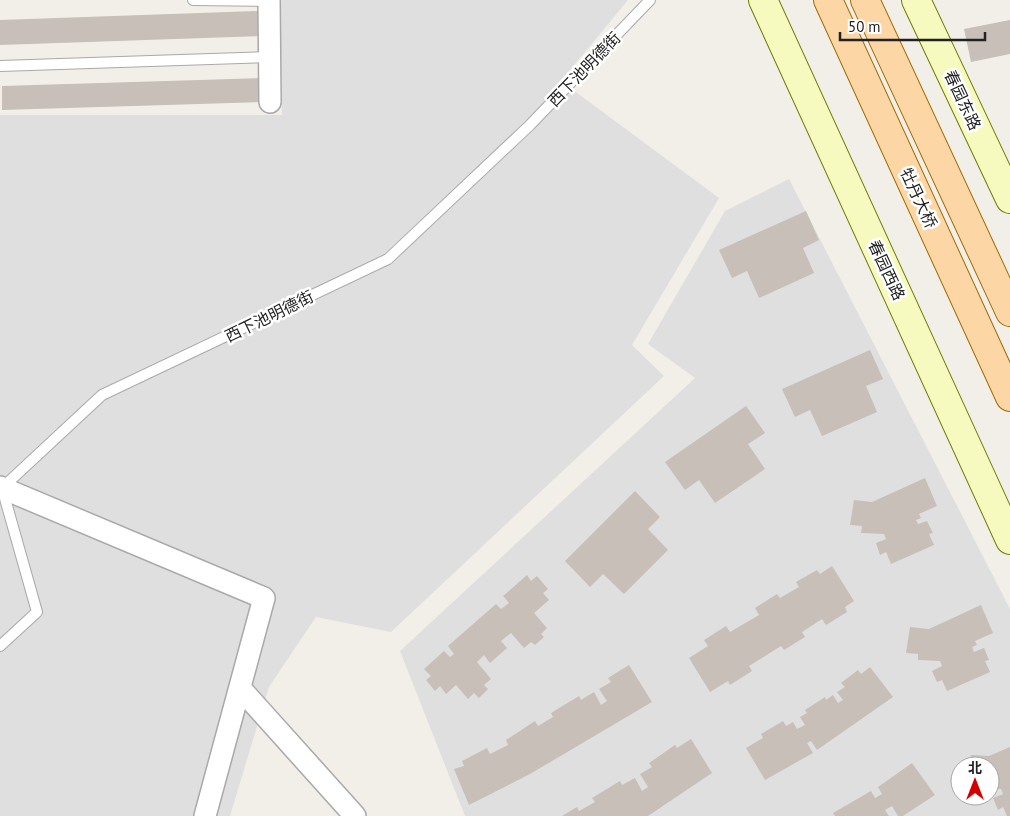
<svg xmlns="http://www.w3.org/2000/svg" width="1010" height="816" font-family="'PT Sans','Noto Sans SC',sans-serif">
  <rect width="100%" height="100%" fill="#f2efe9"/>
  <!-- residential -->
  <path fill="#e0dfdf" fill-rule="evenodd" d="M280 0H628L561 81 719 198 632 345 664 376 391 632 316 617 269 687 230 816H0V115H282Z
    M789 179 1010 609V816H465L400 651 695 378 648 344 725 211ZM960 766H990V796H960Z"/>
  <!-- building -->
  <path fill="#c7bfb8" d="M259 11 260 36 0 45V20Z
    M1010 20V54L971 62 964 29Z
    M262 78V102L2 110V86Z
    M806 211 819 240 803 248 814 273 759 298 747 271 732 278 719 250Z
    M870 350 883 379 866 386 877 412 822 436 810 410 795 417 782 389Z
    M746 406 765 433 748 444 765 469 715 503 699 480 685 490 665 462Z
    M925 478 937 506 919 514 921 518 916 520 918 524 927 521 933 533 929 534 934 545 891 564 886 552 880 555 876 543 886 539 884 534 861 533 862 526 850 525 854 500 872 502Z
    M635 491 660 517 648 529 668 550 624 594 603 574 590 587 565 561Z
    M832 566 854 601 845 607 847 612 826 625 822 619 802 632 805 637 784 650 781 646 749 666 752 671 730 685 728 681 710 692 689 658 708 646 704 640 726 626 730 632 759 615 755 608 777 594 780 598 799 587 796 582 817 570 820 574Z
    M527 575 531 581 537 576 548 589 543 593 549 600 534 613 547 628 541 634 544 637 535 645 531 642 524 648 511 633 501 641 507 648 490 663 484 655 477 662 491 679 484 685 488 689 479 698 474 693 468 699 456 685 446 694 440 686 435 691 426 680 431 676 424 669 444 651 450 657 454 654 448 646 496 604 501 609 509 603 503 596Z
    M981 605 993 633 975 641 977 645 972 647 974 652 984 648 989 660 985 661 990 672 947 691 942 680 937 682 932 671 942 666 940 661 918 660V654L906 653 910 627 929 629Z
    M629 665 652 702 530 774 469 805 454 769 464 766 462 761 487 748 490 754 508 745 506 740 535 721 538 726 553 717 551 713 579 696 581 700 594 692 601 705 607 701 599 689 611 682 608 678Z
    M870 667 893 697 817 750 811 741 807 743 813 753 765 780 746 748 763 738 761 734 783 721 786 726 793 722 797 729 805 725 800 717 807 713 805 710 825 697 826 700 833 695 838 703 843 700 837 692 845 687 841 683 858 670 861 674Z
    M691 739 712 773 648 816H562L577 807 579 811 595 802 592 798 620 781 622 785 635 778 642 791 648 787 640 774 652 767 649 763 675 745 677 748Z
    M1010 747V816H1007L1003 807 998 810 993 798 1003 794 1001 789 990 788V766H969L971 755 989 756Z
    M912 763 935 795 903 816H898L892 806 885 810 889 816H835L833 813 871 791 875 798 882 794 878 787Z"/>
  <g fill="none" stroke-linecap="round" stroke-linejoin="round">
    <!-- lane casing -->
    <g stroke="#a9a9a9" stroke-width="12">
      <path id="lane" d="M193 0 269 1
        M0 66 269 57
        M0 646 37 612 2 488 102 395 388 259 530 125 650 0"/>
    </g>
    <!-- street casing -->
    <g stroke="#a9a9a9" stroke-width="24">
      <path id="street" d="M269 0 270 102
        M0 487 264 598 205 816
        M240 688 355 816"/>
    </g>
    <!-- secondary casing -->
    <g stroke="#707d05" stroke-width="30">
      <path id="secondary" d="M763 0 1010 540
        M916 0 1010 199"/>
    </g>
    <!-- primary casing -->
    <g stroke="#a06b00" stroke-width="30">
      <path id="primary" d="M828 0 1010 397
        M865 0 1010 312"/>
    </g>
    <!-- lane -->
    <use href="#lane" stroke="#fff" stroke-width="10"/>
    <!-- street -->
    <use href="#street" stroke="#fff" stroke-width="21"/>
    <!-- secondary -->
    <use href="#secondary" stroke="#f7fabf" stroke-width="28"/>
    <!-- primary -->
    <use href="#primary" stroke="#fcd6a4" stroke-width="28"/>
  </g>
  <g text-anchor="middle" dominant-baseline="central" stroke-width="5" stroke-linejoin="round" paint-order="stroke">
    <!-- street labels -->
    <g font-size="16" fill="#222" stroke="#fff">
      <text transform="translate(584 69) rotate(-46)">西下池明德街</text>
      <text transform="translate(963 100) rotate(65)">春园东路</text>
      <text transform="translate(919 198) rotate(65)">牡丹大桥</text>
      <text transform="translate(887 270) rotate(65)">春园西路</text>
      <text transform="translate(269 316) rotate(-26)">西下池明德街</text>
    </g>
  </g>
  <!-- north arrow -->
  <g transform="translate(975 781)"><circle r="24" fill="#ffffff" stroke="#a7a7a7"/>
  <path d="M0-4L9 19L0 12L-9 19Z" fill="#d40000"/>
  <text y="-8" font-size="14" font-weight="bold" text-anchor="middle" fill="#222222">北</text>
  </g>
  <!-- scale -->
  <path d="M840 32v8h145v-8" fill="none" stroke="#222222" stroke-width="2.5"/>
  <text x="848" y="32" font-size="15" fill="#222222" stroke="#ffffff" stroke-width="4" paint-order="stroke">50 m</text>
</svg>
